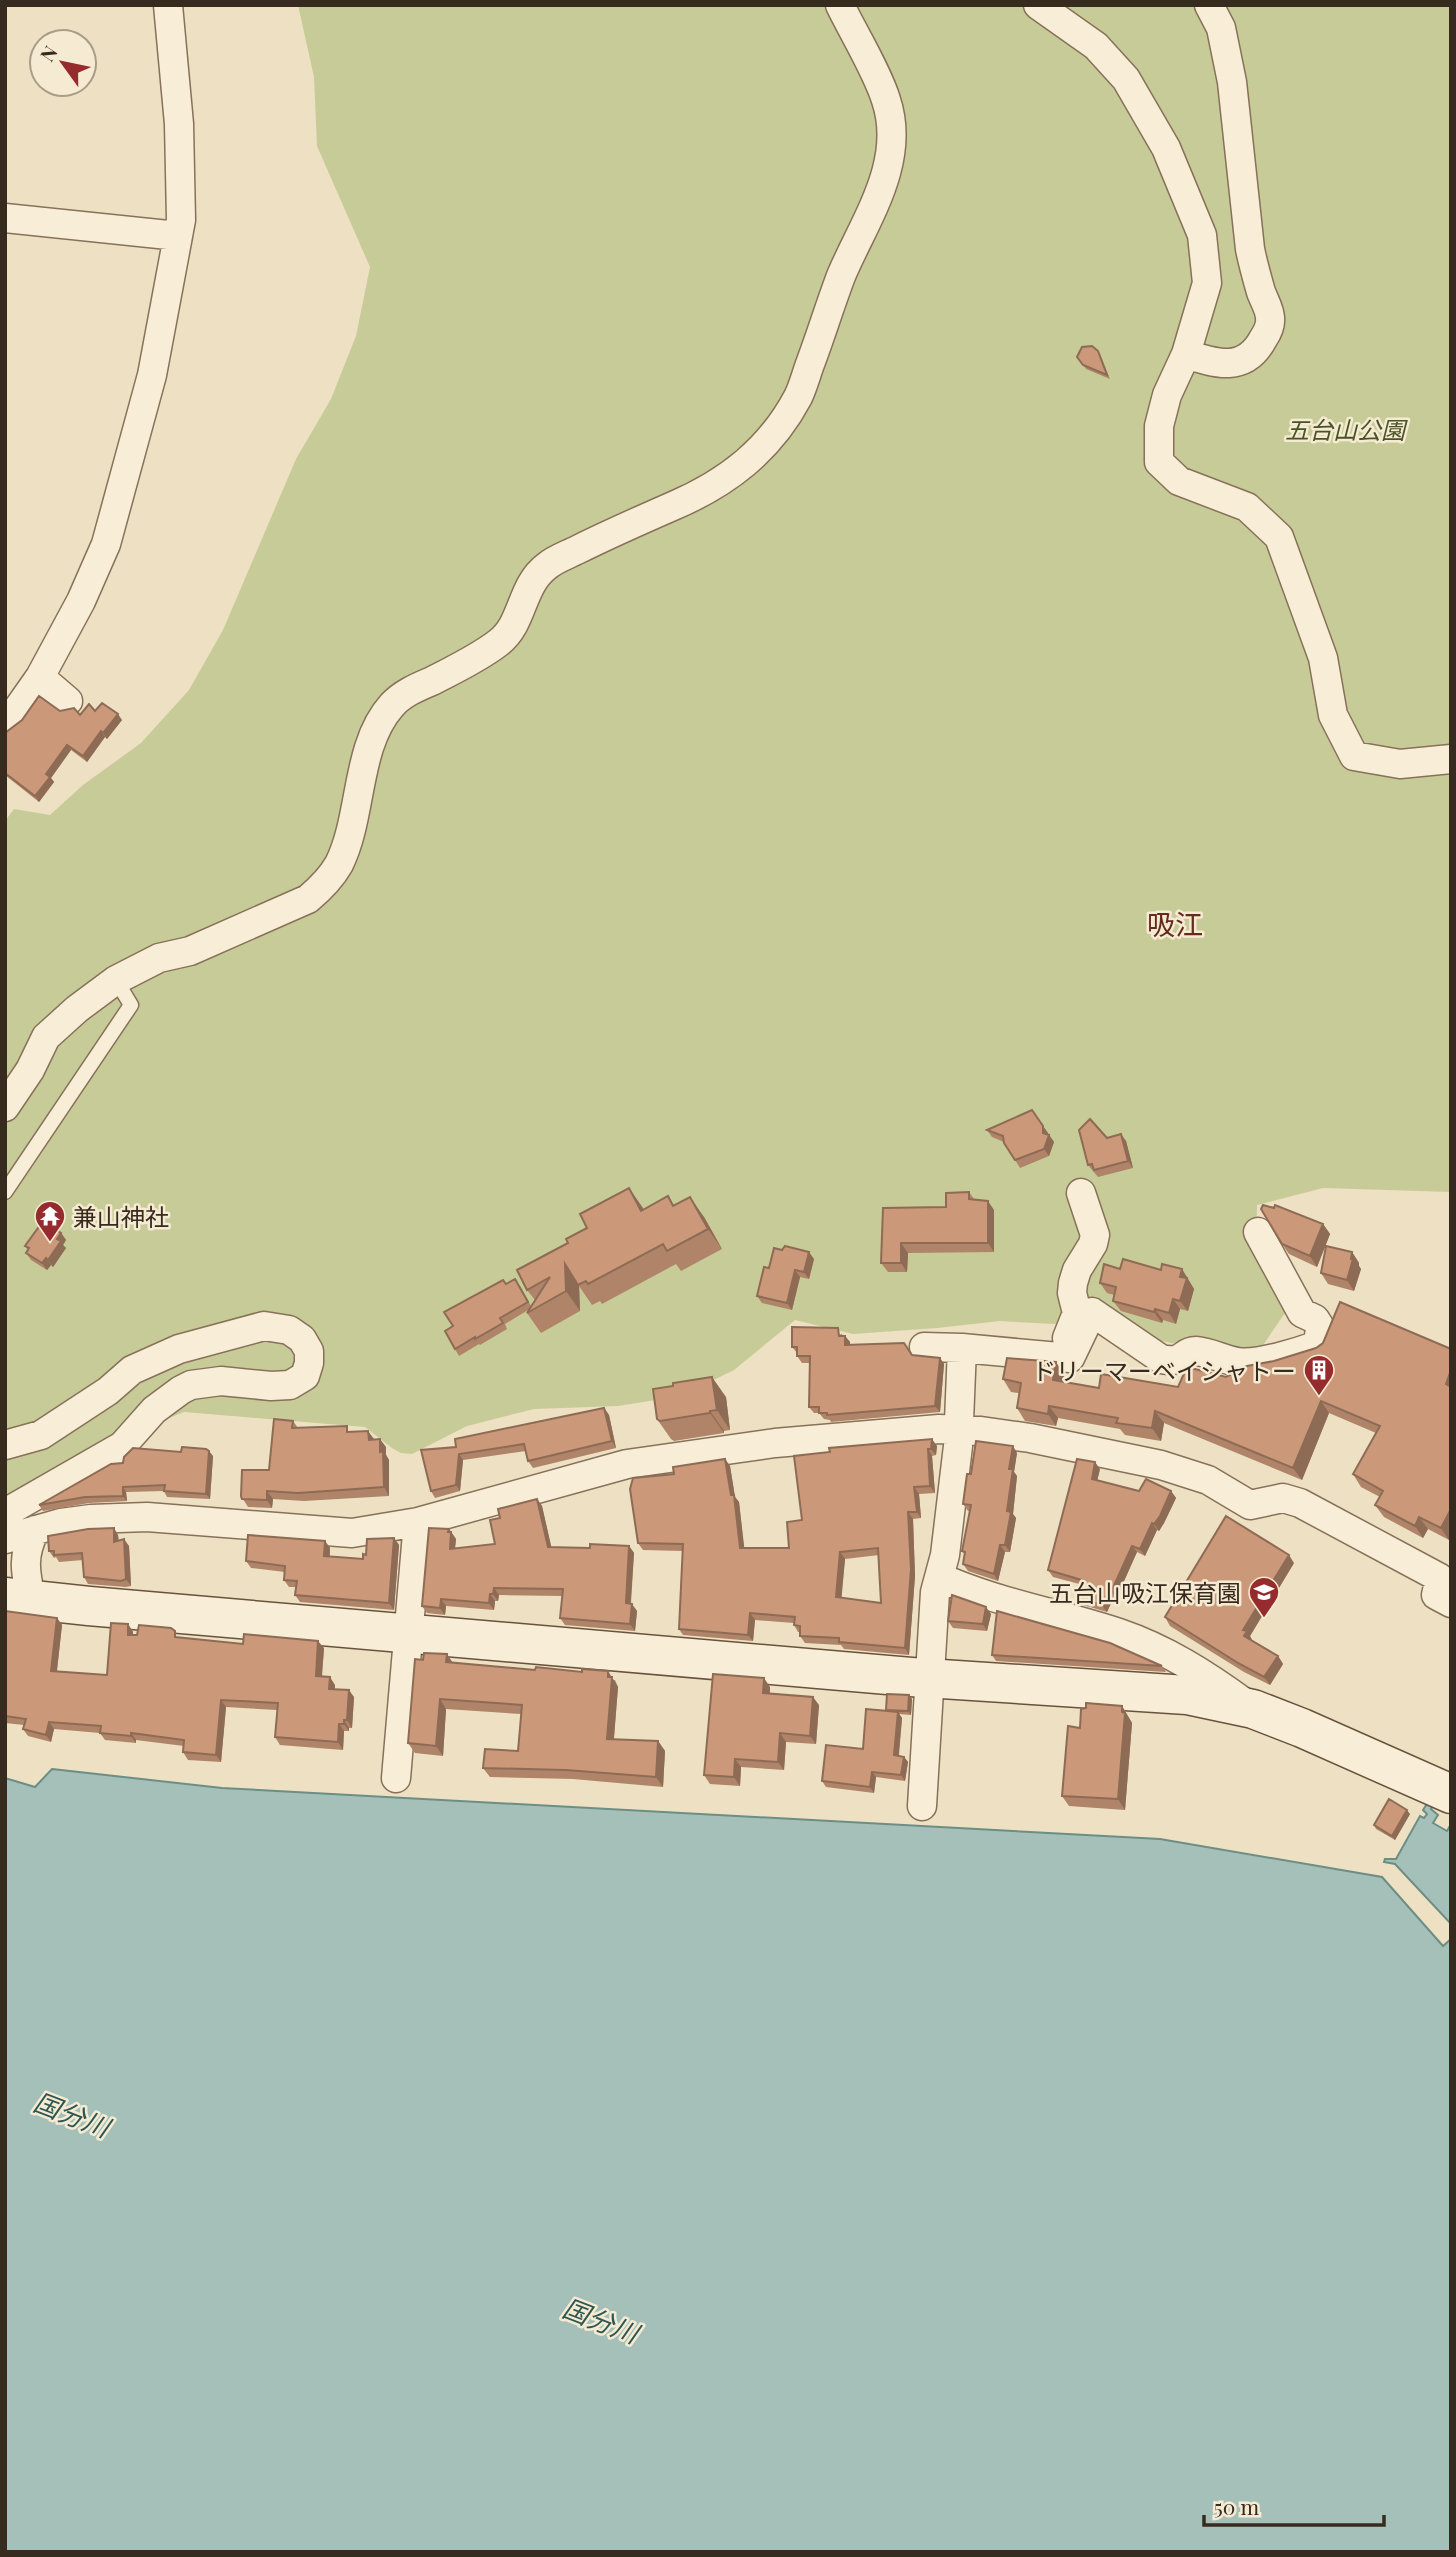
<svg xmlns="http://www.w3.org/2000/svg" width="1456" height="2557" font-family="'Playfair Display','Noto Sans JP',serif">
  <rect width="100%" height="100%" fill="#ede0c3"/>
  <!-- green -->
  <path fill="#c7cb97" d="M298 5H1451V1192L1323 1188 1257 1205 1256 1248 1289 1307 1259 1351 1240 1359 1132 1334 1073 1325 1000 1321 937 1328 853 1334 795 1320 734 1370 681 1396 618 1406 534 1409 467 1426 412 1454 401 1453 392 1448 365 1427 184 1412 105 1444 5 1495V821L14 809 50 815 83 785 141 743 189 690 223 630 296 459 331 399 356 336 370 267 317 146 314 77Z"/>
  <!-- water -->
  <path fill="#a5c0b8" stroke="#6c8e85" stroke-width="2" d="M52 1769 222 1788 1160 1839 1382 1877 1443 1946 1451 1939V2552H5V1778L35 1787Z
    M1430 1799 1435 1802 1431 1809 1438 1815 1433 1823 1447 1831 1451 1824V1924L1395 1864 1384 1862 1385 1859H1396L1420 1816 1424 1818 1427 1814 1423 1810Z"/>
  <g fill="none" stroke-linecap="round" stroke-linejoin="round">
    <!-- lane casing -->
    <g stroke="#87715a" stroke-width="17">
      <path id="lane" d="M5 1192 131 1005 116 980"/>
    </g>
    <!-- street casing -->
    <g stroke="#87715a" stroke-width="31">
      <path id="street" d="M1038 5 1096 46 1126 79 1166 148 1202 235 1207 283 1186 354 1167 395 1159 426V462L1179 481 1247 507 1279 537 1323 658 1333 715 1354 756 1400 764 1451 759
        M5 218 178 236
        M1186 354C1216 364 1245 373 1263 339 1267 333 1271 326 1270 318 1270 310 1264 300 1261 292 1257 278 1253 264 1250 249L1232 82 1221 28 1209 5
        M40 677 68 701
        M5 723 14 714 40 677 81 601 106 544 152 375 181 220 179 124 168 5
        M5 1107 30 1070 46 1037 77 1009 116 980 159 958 190 951 308 899C320 889 331 878 339 864 363 816 355 746 392 705 403 693 418 687 432 681 455 669 477 659 498 643 524 624 520 586 547 566 555 559 567 555 577 550 609 534 641 520 673 506 727 483 770 450 798 397 803 387 806 375 810 364 821 335 830 305 841 276 864 221 907 163 886 100 877 71 854 34 840 5
        M1067 1338 1077 1313 1072 1293 1073 1283 1077 1270 1093 1244 1095 1235 1081 1193
        M962 1348 1070 1358 1092 1312 1161 1359C1186 1364 1181 1351 1196 1351 1210 1352 1224 1360 1238 1362 1257 1365 1299 1352 1318 1345L1320 1327 1315 1319 1302 1313 1258 1232
        M5 1445 41 1435 108 1391 132 1370 179 1349 264 1326 289 1330 302 1339 309 1351V1363L305 1376 290 1385 271 1386 221 1381 191 1385 181 1390 154 1410 122 1446 5 1513
        M5 1539 61 1523 91 1519 147 1517 352 1533 418 1522 627 1464 775 1443 939 1429 981 1431 1030 1438 1161 1465 1208 1480 1250 1505 1283 1498 1300 1503 1440 1578 1436 1595 1451 1603
        M939 1577C997 1603 1059 1613 1119 1633 1166 1649 1205 1674 1245 1703
        M31 1599C25 1571 22 1556 35 1530
        M396 1778 418 1522
        M922 1806 935 1592 945 1555 958 1446 962 1348 924 1347"/>
    </g>
    <!-- secondary casing -->
    <g stroke="#69523d" stroke-width="41">
      <path id="secondary" d="M5 1597 89 1606 911 1677 1187 1695 1253 1709 1302 1728 1451 1794"/>
    </g>
    <!-- lane -->
    <use href="#lane" stroke="#f8edd6" stroke-width="14"/>
    <!-- street -->
    <use href="#street" stroke="#f8edd6" stroke-width="28"/>
    <!-- secondary -->
    <use href="#secondary" stroke="#f8edd6" stroke-width="38"/>
  </g>
  <!-- wall -->
  <path fill="#af8468" fill-rule="evenodd" d="M1098 351 1100 354 1110 379 1086 369 1077 357Z
    M60 711 80 715 95 711 122 720 107 739 105 737 87 762 71 750 51 778 54 782 39 802 5 775V733Z
    M1032 1110 1054 1142 1049 1156 1020 1168 1004 1142 992 1137 987 1130Z
    M1107 1138 1126 1141 1133 1168 1098 1177 1088 1165Z
    M969 1192 974 1199 994 1210V1252L908 1253 907 1272H888L881 1263 883 1208 946 1207Z
    M668 1196 674 1205 704 1217 722 1249 681 1271 676 1264 602 1304 600 1301 592 1305 579 1286 580 1311 541 1333 527 1313 528 1310 505 1324 507 1329 480 1345 479 1344 459 1356 455 1349 506 1284 520 1286 531 1306 535 1300 527 1290 643 1210Z
    M1323 1224 1330 1234 1317 1267 1289 1254 1282 1244Z
    M61 1233 66 1240 63 1245 66 1248 53 1267 51 1265 47 1270 31 1260 26 1253 28 1250 25 1246Z
    M1352 1252 1359 1263V1266L1361 1269 1354 1291 1328 1284 1321 1273Z
    M814 1259 809 1279 800 1277 792 1310 762 1303 757 1296 769 1268Z
    M1120 1269H1182L1194 1289 1188 1311 1180 1309 1176 1324 1163 1320 1162 1323 1121 1311 1113 1301 1114 1295 1107 1293 1100 1283Z
    M842 1334 843 1336H845L850 1342V1345L912 1355 940 1358 944 1364 940 1412 831 1422 830 1420 824 1419 819 1413H814L809 1407 810 1363H802L797 1356V1353L792 1347Z
    M1451 1349V1538L1449 1540 1428 1529 1423 1538 1384 1517 1375 1505 1380 1497 1361 1487 1353 1474 1376 1433 1329 1413 1302 1480 1164 1423 1161 1441 1125 1435 1120 1429 1058 1418 1056 1426 1025 1421 1017 1408 1019 1393 1011 1392 1003 1379 1064 1374 1063 1382 1099 1388 1178 1387 1226 1377Z
    M726 1397 730 1430 724 1431V1433L674 1441 671 1439 657 1419Z
    M604 1408 609 1415 616 1448 533 1468 528 1461 526 1451 463 1460 460 1491 435 1498 431 1491 456 1447Z
    M293 1421 298 1428 350 1432 374 1439 386 1447V1455L389 1460V1496L304 1501 273 1499 272 1508 248 1507 241 1496 269 1470Z
    M937 1446 936 1455 932 1456 935 1493 919 1494 921 1518 913 1519 915 1576 909 1655 844 1649 841 1645 805 1643 800 1636V1632H798L794 1625V1623L755 1620 753 1641 683 1635 679 1629 683 1551 643 1550 638 1543 674 1474 725 1459 730 1466 735 1497 739 1502 744 1548H789L802 1520 794 1456ZM879 1555 881 1603 841 1598 845 1559Z
    M1017 1453 1014 1472 1017 1476 1013 1514 1016 1518 1010 1552H1005L998 1581 968 1571 963 1564 965 1554 962 1551 970 1511H968L963 1504 971 1474Z
    M213 1456 210 1499 167 1497 164 1491 126 1492 127 1501 89 1503 43 1511 39 1505 123 1463Z
    M1100 1469 1097 1480 1139 1491H1171L1176 1498 1164 1523 1159 1531 1157 1530 1145 1556 1137 1552 1116 1599H1113L1107 1612 1083 1605 1078 1598 1083 1585 1053 1577 1048 1570Z
    M537 1499 542 1506 551 1547 590 1548 629 1546 634 1553 631 1604 637 1611 635 1631 565 1625 560 1618 562 1596 499 1595 498 1601H495L494 1610 446 1606 445 1615 427 1613 422 1606 449 1529 456 1539 455 1549 495 1544 500 1518Z
    M118 1535 119 1541 129 1546 131 1586 126 1587 88 1584 84 1577 83 1560 59 1562 56 1557 54 1558 49 1551Z
    M394 1538 399 1545 394 1610 300 1602 295 1595 296 1587H289L284 1580 285 1572 251 1568 246 1561 325 1541 330 1548V1557L363 1559 366 1555Z
    M1294 1563 1250 1636 1252 1640 1278 1656 1283 1664 1270 1685 1244 1672 1170 1626 1165 1617Z
    M5 1611 57 1618 62 1625 57 1671 107 1675 128 1624 133 1632V1635L180 1638 243 1644 324 1648 322 1677 335 1685V1689L354 1697 352 1728H349V1731H344L343 1750 280 1745 275 1737 277 1710 226 1707 221 1762 188 1760 183 1752 184 1746 136 1740V1743L105 1740 100 1733 54 1729 51 1742 28 1736 23 1729 24 1725 5 1723Z
    M991 1614 987 1631 953 1628 948 1621Z
    M447 1654 453 1663 615 1680 618 1687 614 1739 658 1741 665 1751 663 1787 573 1779 490 1777 483 1768 518 1751 521 1714 446 1709 443 1756 415 1753 408 1743Z
    M992 1655 1162 1666 1166 1672 996 1661Z
    M770 1687V1694L819 1705 816 1744 786 1742 784 1770 741 1767 740 1786 710 1784 704 1775Z
    M909 1695 912 1699 911 1715 899 1714 902 1718 899 1756 904 1757 908 1762 905 1781 876 1777 874 1793 826 1787 822 1781 863 1749 887 1711 886 1710Z
    M1122 1706 1132 1723 1125 1810 1069 1806 1062 1796 1080 1728Z
    M1410 1814 1395 1840 1376 1829 1374 1825Z"/>
  <!-- shaded-wall -->
  <path fill="#8e6b55" d="M118 714 122 720 107 739 103 733Z
    M101 731 105 737 87 762 83 756Z
    M67 745 71 750 51 778 54 782 39 802 35 796 46 774Z
    M1043 1126 1048 1133V1138L1049 1135 1054 1142 1049 1156 1044 1149Z
    M1121 1134 1126 1141 1133 1168 1128 1161Z
    M629 1188 643 1208 655 1231 641 1211Z
    M690 1197 704 1217 722 1249 708 1229Z
    M988 1201 994 1210V1252L988 1243Z
    M1323 1224 1330 1234 1317 1267 1310 1256Z
    M61 1233 66 1240 63 1245 66 1248 53 1267 48 1260 57 1239Z
    M901 1243 908 1253 907 1272 901 1263Z
    M809 1252 814 1259 809 1279 804 1272Z
    M1352 1252 1359 1263V1266L1361 1269 1354 1291 1347 1280Z
    M46 1258 51 1265 47 1270 42 1263Z
    M565 1264 579 1284 580 1311 566 1291Z
    M1182 1269 1194 1289 1188 1311 1180 1301V1277Z
    M795 1270 800 1277 792 1310 787 1303Z
    M1173 1299 1180 1309 1176 1324 1169 1313Z
    M1155 1309 1163 1320 1162 1323 1154 1312Z
    M845 1336 850 1342V1352L845 1345Z
    M940 1358 944 1364 940 1412 935 1406Z
    M1056 1362 1064 1374 1062 1392 1053 1380Z
    M1451 1370V1391L1446 1384Z
    M712 1377 726 1397 730 1430 717 1410Z
    M1321 1401 1329 1413 1302 1480 1293 1468Z
    M1049 1406 1058 1418 1056 1426 1048 1414Z
    M604 1408 609 1415 616 1448 612 1441Z
    M710 1411 724 1431V1433L710 1413Z
    M1155 1411 1164 1423 1161 1441 1152 1428Z
    M368 1431 374 1439 369 1440Z
    M380 1439 386 1447V1455L389 1460V1496L384 1487Z
    M932 1439 937 1446 936 1455 931 1449Z
    M1013 1446 1017 1453 1014 1472 1017 1476 1013 1514 1016 1518 1010 1552 1005 1545 1009 1469Z
    M928 1449 932 1456 935 1493 930 1486Z
    M209 1451 213 1456 210 1499 206 1494Z
    M459 1454 463 1460 460 1491 456 1485Z
    M725 1459 730 1466 735 1497 739 1502 745 1554 740 1548Z
    M1095 1462 1100 1469 1096 1486 1092 1479Z
    M123 1487 126 1492 127 1501 123 1496Z
    M914 1487 919 1494 921 1518 917 1512Z
    M267 1491 273 1499 272 1508 267 1500Z
    M1171 1491 1176 1498 1164 1523 1159 1531 1154 1524Z
    M537 1499 542 1506 553 1554 548 1547Z
    M1451 1509V1538L1449 1540 1441 1528Z
    M908 1512 913 1519 915 1576 909 1655 905 1648Z
    M1419 1517 1428 1529 1423 1538 1415 1526Z
    M1152 1523 1157 1530 1145 1556 1140 1549Z
    M114 1528 118 1535 119 1549 114 1542Z
    M449 1529 456 1539 454 1556 450 1549Z
    M394 1538 399 1545 394 1610 389 1603Z
    M124 1539 129 1546 131 1586 126 1579Z
    M325 1541 330 1548 329 1563 324 1556Z
    M1000 1545 1005 1552 998 1581 994 1574Z
    M629 1546 634 1553 630 1610 626 1603Z
    M1132 1546 1137 1552 1116 1599 1111 1592Z
    M840 1552 845 1559 841 1604 836 1597Z
    M1289 1555 1294 1563 1250 1636 1252 1640 1250 1644 1244 1636 1243 1630Z
    M494 1588 499 1595 498 1601 493 1594Z
    M1108 1592 1113 1599 1107 1612 1102 1605Z
    M490 1594 495 1601 494 1610 489 1603Z
    M441 1599 446 1606 445 1615 440 1608Z
    M632 1604 637 1611 635 1631 630 1624Z
    M986 1607 991 1614 987 1631 983 1624Z
    M750 1613 755 1620 753 1641 748 1635Z
    M57 1618 62 1625 56 1678 51 1671Z
    M128 1624 133 1632V1642L128 1635Z
    M318 1641 324 1648 321 1684 316 1676Z
    M447 1654 453 1664 446 1662Z
    M1278 1656 1283 1664 1270 1685 1264 1677Z
    M608 1671 618 1687 613 1748 607 1739Z
    M330 1677 335 1685V1696L329 1689Z
    M764 1678 770 1687 769 1702 763 1693Z
    M349 1690 354 1697 352 1728 347 1720Z
    M909 1695 912 1699 911 1715 908 1711Z
    M813 1697 819 1705 816 1744 810 1736Z
    M440 1699 446 1709 443 1756 436 1746Z
    M221 1700 226 1707 221 1762 216 1755Z
    M1122 1706 1132 1723 1125 1810 1118 1799Z
    M898 1712 902 1718 898 1761 894 1755Z
    M344 1720 349 1728V1731L344 1724Z
    M49 1722 54 1729 51 1742 46 1735Z
    M339 1724 344 1731 343 1750 338 1742Z
    M131 1733 136 1740V1743L131 1736Z
    M780 1733 786 1742 784 1770 778 1762Z
    M658 1741 665 1751 663 1787 656 1777Z
    M904 1757 908 1762 905 1781 901 1775Z
    M735 1759 741 1767 740 1786 734 1777Z
    M872 1772 876 1777 874 1793 870 1787Z
    M1407 1810 1410 1814 1395 1840 1392 1836Z"/>
  <!-- building -->
  <path fill="#cb9979" stroke="#8e6b55" stroke-width="2" fill-rule="evenodd" d="M1092 346 1098 351 1107 375 1083 365 1077 357 1082 347Z
    M39 696 60 711 74 708 80 715 89 704 95 711 102 703 118 714 103 733 101 731 83 756 67 745 46 774 50 777 35 796 5 773V733L22 720Z
    M1032 1110 1043 1126V1133L1049 1135 1044 1149 1015 1160 1004 1143 1003 1136 987 1130Z
    M1090 1119 1107 1138 1121 1134 1128 1161 1094 1170 1092 1164 1088 1165 1079 1130Z
    M629 1188 641 1211 668 1196 673 1206 690 1197 708 1229 667 1251 663 1244 588 1284 586 1281 578 1285 565 1264 566 1291 527 1313 550 1277 527 1290 517 1270 568 1243 566 1239 587 1228 580 1214Z
    M969 1192V1199L988 1201V1243H901V1263H881L883 1208 946 1207V1193Z
    M1263 1205 1274 1208 1275 1205 1323 1224 1310 1256 1282 1244 1261 1209Z
    M43 1221 61 1233 57 1239 61 1241 48 1260 46 1258 42 1263 26 1253 29 1248 25 1246Z
    M785 1246 809 1252 804 1272 795 1270 787 1303 757 1296 764 1267 769 1268 774 1248 782 1250Z
    M1326 1246 1352 1252 1351 1259H1353L1347 1280 1321 1273Z
    M1123 1259 1161 1270 1162 1264 1182 1269 1180 1277 1187 1278 1180 1301 1173 1299 1169 1313 1155 1309 1154 1312 1113 1301 1116 1287 1100 1283 1104 1264 1120 1269Z
    M515 1279 528 1302 500 1318 503 1323 475 1339V1337L455 1349 445 1331 453 1326 444 1312 503 1280 506 1284Z
    M1340 1302 1451 1349V1370L1446 1384 1451 1387V1509L1441 1528 1419 1517 1415 1526 1375 1505 1383 1491 1353 1474 1380 1426 1321 1401 1293 1468 1155 1411 1152 1428 1116 1423 1118 1418 1049 1406 1048 1414 1017 1408 1021 1383 1003 1379 1007 1358 1056 1362 1053 1380 1099 1388 1101 1374 1178 1387 1187 1367 1226 1377 1247 1366 1274 1361 1316 1348 1323 1343Z
    M792 1327 838 1328 839 1336H845V1345L904 1343 912 1355 940 1358 935 1406 827 1415V1413H819V1407H809L810 1356H797V1347H792Z
    M712 1377 717 1410 710 1411V1413L660 1421 657 1419 653 1389 673 1386V1383Z
    M604 1408 612 1441 528 1461 524 1444 459 1454 456 1485 431 1491 421 1450 456 1447 455 1439Z
    M274 1419 293 1421 292 1428 347 1426V1432L368 1431 369 1440 380 1439V1452L383 1451 384 1487 298 1493 267 1491V1500L242 1499 241 1496 242 1470H269Z
    M932 1439 931 1449H928L930 1486 914 1487 917 1512H908L911 1569 905 1648 839 1642V1638L800 1636V1626L794 1625 795 1617 750 1613 748 1635 679 1629 683 1544 638 1543 630 1489 633 1478 674 1474 673 1467 725 1459 731 1495H734L740 1548H789L787 1522 802 1520 794 1456 830 1452 829 1448ZM878 1548 881 1603 836 1597 840 1552Z
    M976 1441 1013 1446 1009 1469H1013L1007 1511 1011 1512 1005 1545H1000L994 1574 963 1564 965 1552 962 1551 971 1505 963 1504 967 1474H971Z
    M182 1447 206 1449 209 1451 206 1494 164 1491 165 1485 123 1487V1496L85 1497 39 1505 111 1464 123 1463 124 1457 133 1448 181 1452Z
    M1077 1459 1095 1462 1092 1479 1139 1491 1146 1479 1171 1491 1160 1516 1154 1524 1152 1523 1140 1549 1132 1546 1111 1592H1108L1102 1605 1078 1598 1085 1581 1048 1570Z
    M537 1499 548 1547 590 1548V1544L629 1546 626 1603 632 1604 630 1624 560 1618 563 1589 494 1588 493 1594H490L489 1603 441 1599 440 1608 422 1606 429 1528 449 1529 448 1532H451L450 1549 495 1544 490 1520 500 1518 498 1509Z
    M1226 1516 1289 1555 1243 1630 1247 1631 1244 1636 1278 1656 1264 1677 1238 1663 1165 1617Z
    M114 1528V1542L124 1539 126 1579 121 1581 84 1577 82 1553 54 1555V1551H49L48 1536 88 1529Z
    M248 1535 325 1541 324 1556 363 1559V1554L366 1555 367 1539 394 1538 389 1603 295 1595 297 1581 284 1580 285 1566 246 1561Z
    M952 1595 986 1607 983 1624 948 1621Z
    M5 1611 57 1618 51 1671 107 1675 111 1623 128 1624V1635H137L139 1625 171 1628 175 1631V1637L243 1644 244 1634 318 1641 316 1676 330 1677 329 1689 349 1690 347 1720H344V1724H339L338 1742 275 1737 278 1703 221 1700 216 1755 183 1752 184 1740 131 1733V1736L100 1733 101 1726 49 1722 46 1735 23 1729 26 1719 5 1716Z
    M997 1611 1110 1643 1162 1666 992 1655Z
    M424 1653 447 1654 446 1662 535 1670 536 1667 582 1672V1669L608 1671V1677H612L607 1739 658 1741 656 1777 566 1770 483 1768 485 1749 518 1751 522 1705 440 1699 436 1746 408 1743 415 1659 423 1660Z
    M713 1674 764 1678 763 1693 813 1697 810 1736 780 1733 778 1762 735 1759 734 1777 704 1775Z
    M887 1694 909 1695 908 1711 886 1710Z
    M1086 1703 1122 1706V1712L1125 1713 1118 1799 1062 1796 1068 1726 1080 1728 1081 1709 1086 1708Z
    M866 1709 898 1712 894 1755 904 1757 901 1775 872 1772 870 1787 822 1781 826 1745 863 1749Z
    M1389 1799 1407 1810 1392 1836 1374 1825Z"/>
  <!-- icons -->
  <defs>
    <g id="temple-pin" transform="scale(1.575)"><path d="M0 17L-7.5 6A9.5 9.5 0 1 1 7.5 6Z" fill="#962b2e" stroke="#f5ead2"/><path d="M0-6L5-2H3V0L6.5 2.5H4V6H1.5V3h-3V6H-4V2.5H-6.5L-3 0V-2H-5Z" fill="#fff"/></g>
    <g id="building-pin" transform="scale(1.575)"><path d="M0 17L-7.5 6A9.5 9.5 0 1 1 7.5 6Z" fill="#962b2e" stroke="#f5ead2"/><path d="M-4-6H4V6H1V3H-1V6H-4ZM-2.5-4.3h1.7v1.8h-1.7ZM.8-4.3h1.7v1.8H.8ZM-2.5-1h1.7V.8h-1.7ZM.8-1h1.7V.8H.8Z" fill="#fff"/></g>
    <g id="school-pin" transform="scale(1.575)"><path d="M0 17L-7.5 6A9.5 9.5 0 1 1 7.5 6Z" fill="#962b2e" stroke="#f5ead2"/><path d="M0-5L7-2L0 1L-7-2ZM-4 1L0 2.5L4 1V4Q0 6-4 4Z" fill="#fff"/></g>
  </defs>
  <g fill-rule="evenodd">
    <use href="#temple-pin" x="50" y="1216"/>
    <use href="#building-pin" x="1319" y="1370"/>
    <use href="#school-pin" x="1264" y="1592"/>
  </g>
  <g text-anchor="middle" dominant-baseline="central" stroke-width="5" stroke-linejoin="round" paint-order="stroke">
    <!-- park labels -->
    <g font-size="24" font-style="italic" fill="#495425" stroke="#f5ead2">
      <text x="1345" y="429">五台山公園</text>
    </g>
    <!-- poi labels -->
    <g font-size="24" fill="#372a1e" stroke="#f5ead2" text-anchor="end">
      <text x="73" y="1216" text-anchor="start">兼山神社</text>
      <text x="1296" y="1370">ドリーマーベイシャトー</text>
      <text x="1241" y="1592">五台山吸江保育園</text>
    </g>
    <!-- water labels -->
    <g font-size="26" font-style="italic" fill="#2d5753" stroke="#f5ead2">
      <text transform="translate(72 2114) rotate(21)">国分川</text>
      <text transform="translate(601 2320) rotate(21)">国分川</text>
    </g>
    <!-- quarter labels -->
    <g font-size="28" fill="#642b1e" stroke="#f5ead2">
      <text x="1175" y="923">吸江</text>
    </g>
  </g>
  <!-- border -->
  <rect width="1456" height="2557" fill="none" stroke="#372a1e" stroke-width="14"/>
  <!-- north arrow -->
  <g transform="translate(63 63) rotate(303)"><circle r="33" fill="#f5ead2" stroke="#a99d8a" stroke-width="2"/>
  <path d="M0-5L12 26L0 18L-12 26Z" fill="#962b2e"/>
  <text y="-10" font-size="19" font-weight="bold" text-anchor="middle" fill="#372a1e">N</text>
  </g>
  <!-- scale -->
  <path d="M1204 2515v10h180v-10" fill="none" stroke="#372a1e" stroke-width="3.5"/>
  <text x="1214" y="2515" font-size="21" fill="#372a1e" stroke="#f5ead2" stroke-width="5" paint-order="stroke">50 m</text>
</svg>
